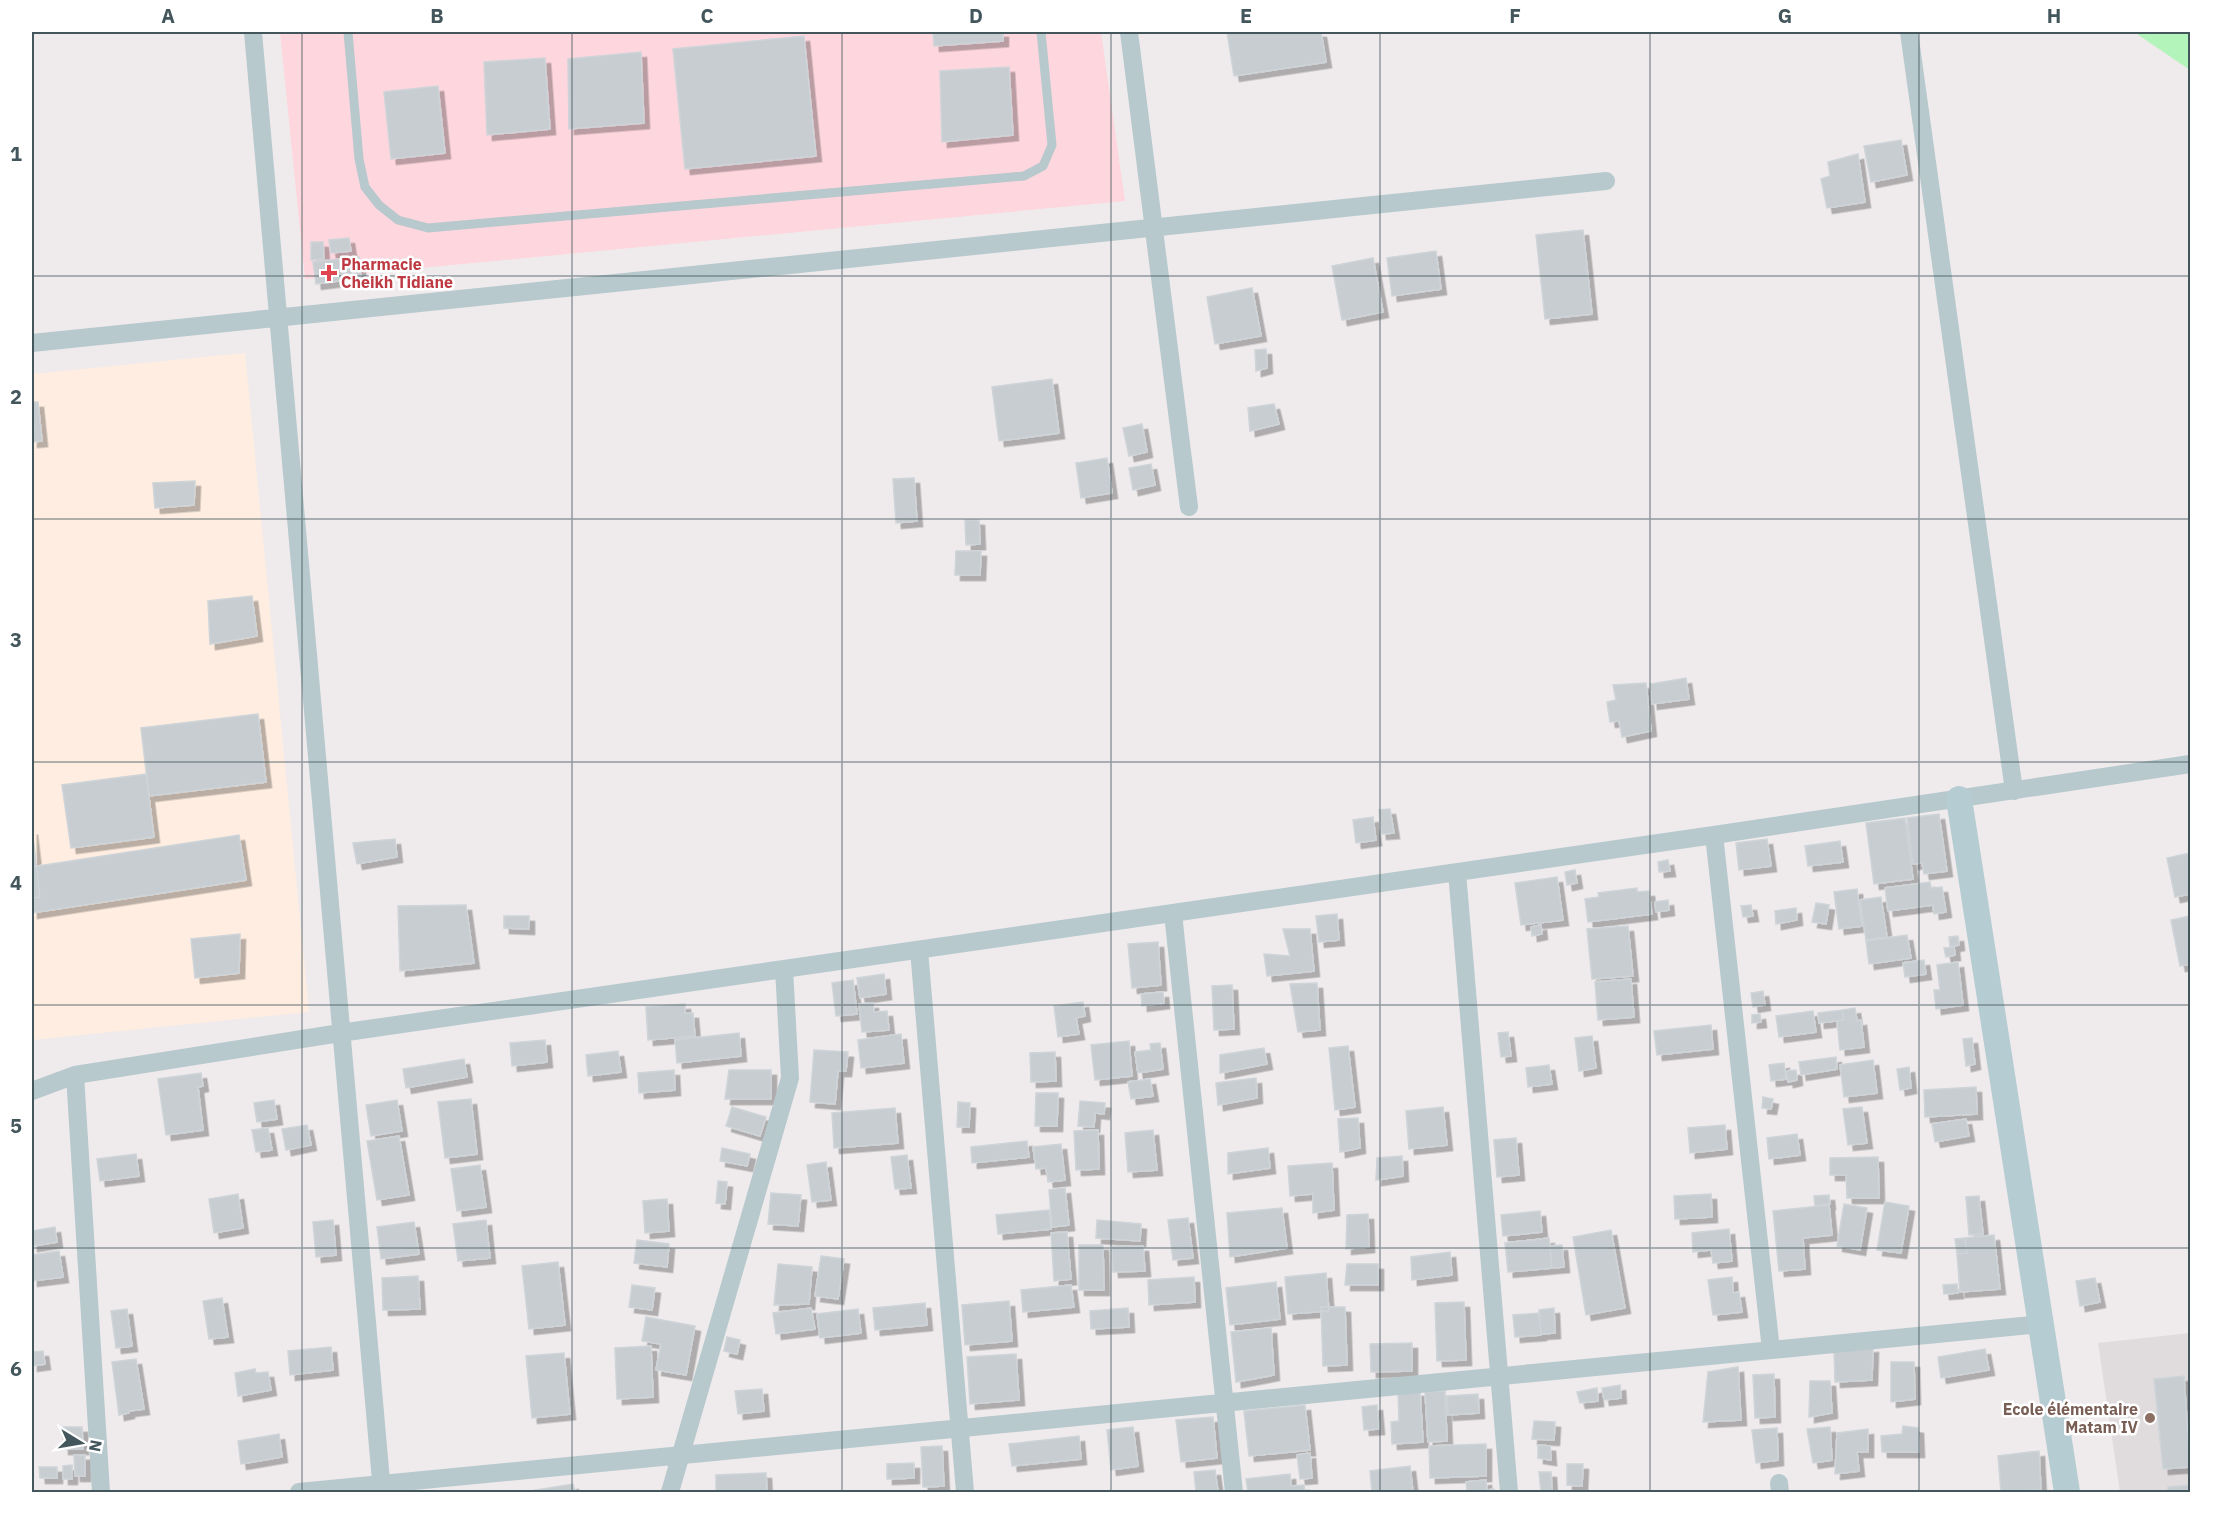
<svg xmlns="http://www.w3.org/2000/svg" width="2222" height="1524" font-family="'IBM Plex Sans',sans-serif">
  <defs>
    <filter id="shadow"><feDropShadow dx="5.5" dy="5.5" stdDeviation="0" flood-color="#0004"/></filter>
  </defs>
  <rect width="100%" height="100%" fill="#efebec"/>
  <!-- commercial -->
  <path fill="#feede0" d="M245 353 309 1012 32 1040V374Z"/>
  <!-- education -->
  <path fill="#e0dcde" d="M2190 1333V1492H2120L2098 1343Z"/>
  <!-- medical -->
  <path fill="#fed6de" d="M280 32H1101L1125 201 305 279Z"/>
  <!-- green -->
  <path fill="#b2f4ba" d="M2134 32H2190V70Z"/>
  <!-- building -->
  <path fill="#c7cdd1" stroke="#ced4d8" stroke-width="1.5" filter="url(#shadow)" d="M933 32H1003V41L934 46Z
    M1227 32H1321L1326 62 1234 76Z
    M804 36 816 156 685 169 673 49Z
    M641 52 644 123 569 129 568 59Z
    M545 58 550 129 487 135 484 62Z
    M1009 67 1013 135 942 142 940 71Z
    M438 86 445 153 391 159 384 92Z
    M1901 140 1907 175 1871 182 1864 146Z
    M1858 154 1865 202 1827 208 1821 179 1830 176 1828 162Z
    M1583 230 1592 314 1545 319 1536 235Z
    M349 238 351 251 331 253 329 240Z
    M311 242H323L324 259 311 260Z
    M1436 251 1441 289 1392 296 1387 258Z
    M359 257 361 278 316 284 313 262Z
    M1373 258 1383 312 1342 320 1332 266Z
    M1252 288 1261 336 1215 344 1207 297Z
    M1266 349 1267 368 1256 371 1255 350Z
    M1052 379 1059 433 999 441 992 387Z
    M32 402H38L42 441 32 442Z
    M1274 404 1279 424 1250 431 1248 408Z
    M1142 424 1147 452 1129 456 1123 428Z
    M1107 458 1112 493 1081 498 1076 463Z
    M1151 464 1155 485 1133 490 1129 468Z
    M914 478 917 521 896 523 893 479Z
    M195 481 194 505 155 508 153 483Z
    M965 520H979L980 544 966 545Z
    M956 551H981L980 575H955Z
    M252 596 257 636 210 644 208 601Z
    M1686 678 1689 699 1652 704 1650 684Z
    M1646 683 1651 731 1622 737 1619 721 1610 722 1607 702 1616 700 1613 685Z
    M258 714 266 782 149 796 141 728Z
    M146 774 154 837 71 848 62 785Z
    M1390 809 1394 833 1381 834 1379 810Z
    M1939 814 1947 871 1924 874 1922 863 1913 864 1907 818Z
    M1373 817 1376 840 1356 843 1353 820Z
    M1905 818 1913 879 1874 884 1866 823Z
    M32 829 40 897 32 898Z
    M239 835 246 880 32 913V867Z
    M395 839 397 857 357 864 353 843Z
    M1767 839 1771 866 1739 870 1736 843Z
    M1840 841 1843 862 1808 866 1805 846Z
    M2190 853V894L2175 897 2167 858Z
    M1668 860 1670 871 1659 872 1658 862Z
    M1575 870 1577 883 1567 885 1565 872Z
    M1557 877 1563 920 1521 925 1515 883Z
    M1930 882 1931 888 1942 887 1946 912 1934 914 1933 905 1888 911 1885 888Z
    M1637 888V892L1649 891 1652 914 1588 922 1585 899 1599 897 1598 893Z
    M1857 889 1862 926 1839 929 1834 892Z
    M1881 897 1887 937 1866 940 1860 900Z
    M1668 900 1669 910 1656 912 1655 902Z
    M1816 903 1829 905 1826 924 1812 922Z
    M466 905 474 963 400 971 398 906Z
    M1751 905 1753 916 1743 917 1741 906Z
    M1796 908 1797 920 1776 924 1775 911Z
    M1337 914 1339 940 1319 942 1316 916Z
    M504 916H529V929L504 928Z
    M2190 916V964L2180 966 2171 920Z
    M1541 925 1542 934 1532 936 1531 927Z
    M1628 926 1633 976 1592 979 1587 929Z
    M1283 929H1310L1314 971 1267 976 1264 954 1290 956Z
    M240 934 239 973 195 978 191 939Z
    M1907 935 1911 958 1869 964 1866 941Z
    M1958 936 1959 945 1950 947 1949 937Z
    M1158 942 1161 985 1132 988 1128 944Z
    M1954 947 1955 955 1946 957 1944 948Z
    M1924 960 1926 974 1905 977 1903 963Z
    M1958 962 1963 1005 1936 1009 1934 990H1940L1937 965Z
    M884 974 886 994 860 998 857 978Z
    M1631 979 1634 1017 1598 1020 1595 982Z
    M853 980 857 1014 836 1016 832 983Z
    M1317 983 1320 1030 1298 1032 1290 984Z
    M1232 985 1234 1029 1214 1030 1212 986Z
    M1763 991 1765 1005 1753 1007 1751 993Z
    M1163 992 1164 1003 1142 1006 1141 994Z
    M1083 1002 1085 1016 1076 1018 1079 1034 1058 1037 1054 1006Z
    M873 1003 874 1012 887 1011 889 1030 862 1032 859 1004Z
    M685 1004V1013H693L695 1036 648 1040 646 1007Z
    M1855 1008 1857 1021 1861 1020 1864 1047 1840 1050 1837 1021 1844 1020 1842 1010Z
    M1842 1010 1844 1020 1819 1023 1818 1013Z
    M1813 1011 1816 1032 1779 1037 1776 1016Z
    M1760 1014 1761 1022 1752 1023V1015Z
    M1711 1025 1713 1049 1657 1055 1654 1031Z
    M1508 1032 1511 1056 1501 1057 1498 1033Z
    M739 1033 741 1056 677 1063 675 1040Z
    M901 1034 904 1063 861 1068 858 1040Z
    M1592 1036 1596 1068 1579 1071 1575 1038Z
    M1972 1038 1975 1064 1966 1066 1963 1039Z
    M545 1040 547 1062 512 1066 510 1043Z
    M1129 1041 1132 1076 1095 1080 1091 1045Z
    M1160 1043 1163 1069 1138 1073 1135 1052 1151 1050 1150 1044Z
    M1348 1046 1355 1107 1335 1110 1329 1048Z
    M1264 1048 1267 1064 1220 1073V1055Z
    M814 1050 848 1052 846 1071H838L835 1104 810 1102Z
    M618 1051 621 1072 588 1076 586 1055Z
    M1055 1052 1056 1081 1031 1082 1030 1053Z
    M1836 1057 1837 1069 1801 1075 1799 1062Z
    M464 1059 467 1077 406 1088 403 1069Z
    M1873 1060 1877 1093 1844 1097 1840 1065Z
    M1784 1063 1786 1079 1771 1081 1769 1065Z
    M1549 1065 1552 1084 1528 1087 1526 1068Z
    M1909 1067 1911 1088 1900 1090 1897 1069Z
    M674 1070 675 1090 639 1093 638 1073Z
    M729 1070H771V1099H725Z
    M1796 1070 1797 1080 1788 1082 1786 1071Z
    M201 1073 203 1086 198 1087 203 1130 166 1135 158 1079Z
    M1256 1078 1257 1098 1218 1105 1216 1083Z
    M1150 1079 1153 1096 1131 1099 1128 1082Z
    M1976 1087 1977 1114 1925 1117 1924 1090Z
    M1036 1093H1058L1057 1126H1035Z
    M1763 1097 1773 1099 1771 1109 1762 1108Z
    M471 1099 477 1154 445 1158 438 1102Z
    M274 1100 277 1119 257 1122 254 1103Z
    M397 1100 402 1131 371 1136 366 1105Z
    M1080 1101 1105 1103 1104 1114 1095 1113 1094 1127 1078 1126Z
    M958 1102 970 1103 969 1127H957Z
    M732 1107 766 1117 760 1136 726 1126Z
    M1443 1107 1447 1145 1409 1149 1406 1111Z
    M1862 1107 1867 1143 1848 1145 1843 1109Z
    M895 1108 898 1143 834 1148 832 1113Z
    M1358 1118 1360 1148 1340 1152 1338 1119Z
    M1966 1119 1969 1136 1935 1142 1932 1124Z
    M307 1125 311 1145 286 1150 282 1129Z
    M1725 1125 1727 1149 1690 1153 1688 1128Z
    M268 1128 272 1150 256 1152 252 1130Z
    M1098 1130 1099 1169 1076 1170 1074 1131Z
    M1153 1130 1157 1170 1128 1172 1125 1133Z
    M1797 1134 1800 1155 1769 1159 1767 1138Z
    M399 1136 409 1195 377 1200 367 1141Z
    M1516 1138 1519 1175 1497 1177 1494 1140Z
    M1027 1141 1029 1157 972 1163 971 1147Z
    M1061 1144 1065 1180 1048 1182 1046 1168 1036 1169 1033 1147Z
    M722 1148 750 1154 747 1166 720 1161Z
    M1268 1148 1270 1168 1228 1174V1153Z
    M136 1154 139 1176 100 1181 97 1159Z
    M907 1155 911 1188 895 1189 891 1157Z
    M1402 1156 1403 1176 1376 1180 1377 1158Z
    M1878 1157 1879 1198H1847L1846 1175H1830V1158Z
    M826 1162 831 1200 812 1202 807 1165Z
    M1332 1163 1334 1210 1313 1213V1194L1290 1196 1288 1166Z
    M480 1165 486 1207 457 1211 451 1169Z
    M718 1181 727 1182 725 1204 716 1203Z
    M1065 1188 1069 1225 1052 1227 1049 1190Z
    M771 1193 801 1195 798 1226 768 1224Z
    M238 1194 243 1228 214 1233 209 1199Z
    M1711 1194 1712 1217 1675 1219 1674 1196Z
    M1829 1195 1830 1204 1815 1206 1814 1196Z
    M1979 1196 1983 1234 1969 1235 1966 1197Z
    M667 1199 669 1231 645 1233 643 1201Z
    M1885 1202 1909 1206 1901 1253 1877 1250Z
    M1844 1204 1867 1208 1860 1250 1837 1246Z
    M1829 1205 1832 1235 1803 1238 1805 1269 1779 1271 1773 1211Z
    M1282 1208 1287 1248 1230 1257 1227 1213Z
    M1049 1210 1051 1229 998 1234 996 1215Z
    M1540 1211 1542 1232 1503 1236 1501 1215Z
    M1368 1214 1369 1247 1346 1249 1347 1215Z
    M1188 1218 1193 1258 1173 1260 1168 1220Z
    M333 1220 336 1255 316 1257 313 1222Z
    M486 1220 490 1258 458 1261 453 1224Z
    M1097 1220 1141 1224 1140 1241 1096 1238Z
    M414 1222 419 1254 381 1259 377 1227Z
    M55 1227 57 1242 32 1246V1231Z
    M1729 1229 1732 1261 1713 1263 1711 1250 1693 1252 1692 1233Z
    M1611 1230 1625 1308 1586 1315 1573 1237Z
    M1067 1232 1071 1279 1054 1281 1051 1233Z
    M1994 1235 2000 1289 1960 1292 1957 1254 1967 1253 1965 1238Z
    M1549 1238 1552 1268 1508 1272 1505 1243Z
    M1965 1238 1967 1253 1957 1254 1955 1239Z
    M637 1240 669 1244 667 1267 634 1263Z
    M1079 1245H1103L1104 1290H1079Z
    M1562 1245 1564 1267 1552 1268 1550 1246Z
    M1143 1246 1145 1271 1113 1272 1112 1247Z
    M59 1251 63 1277 32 1281V1255Z
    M1450 1252 1452 1275 1412 1280 1411 1257Z
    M821 1256 844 1259 838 1299 815 1296Z
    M558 1262 565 1325 529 1329 522 1266Z
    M778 1264 812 1267 809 1304 774 1305Z
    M1347 1264H1378V1285H1345Z
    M1326 1273 1329 1311 1288 1314 1285 1277Z
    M418 1276 420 1309 383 1310 382 1278Z
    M1194 1277 1195 1302 1149 1305 1148 1280Z
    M1732 1277 1733 1293 1739 1292 1742 1312 1713 1315 1708 1280Z
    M2095 1278 2100 1302 2080 1306 2076 1281Z
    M1276 1282 1280 1319 1230 1325 1226 1288Z
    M1957 1284 1958 1293 1944 1294 1943 1285Z
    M632 1285 655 1288 652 1310 629 1307Z
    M1071 1285 1074 1307 1023 1312 1021 1290Z
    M222 1298 228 1337 209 1339 203 1301Z
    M1009 1301 1012 1341 965 1345 962 1305Z
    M1464 1302 1466 1360 1437 1361 1435 1303Z
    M925 1303 927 1325 875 1330 873 1308Z
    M1321 1307H1345L1347 1365 1323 1366Z
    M811 1308 815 1329 776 1334 773 1313Z
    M1128 1308 1129 1327 1091 1329 1090 1311Z
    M1554 1308 1555 1333 1541 1334 1539 1310Z
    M127 1309 132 1346 116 1348 111 1311Z
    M858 1309 861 1333 820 1338 817 1314Z
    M1539 1313 1541 1335 1515 1337 1513 1315Z
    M646 1317 695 1326 686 1375 656 1370 661 1344 642 1341Z
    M1271 1328 1274 1375 1236 1382 1231 1332Z
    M727 1337 740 1340 737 1354 724 1351Z
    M1412 1343V1371L1371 1372 1370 1344Z
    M651 1346 653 1397 617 1399 615 1348Z
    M331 1347 333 1370 290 1375 288 1351Z
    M1873 1347 1872 1380 1835 1382 1834 1351Z
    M1985 1349 1989 1370 1941 1378 1938 1357Z
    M43 1351 45 1364 32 1366V1352Z
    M564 1353 570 1414 532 1418 526 1356Z
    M1016 1354 1019 1400 970 1404 967 1357Z
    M136 1359 144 1409 129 1411V1413L119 1415 112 1362Z
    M1891 1362H1914L1915 1399 1891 1402Z
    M1738 1367 1741 1420 1703 1422 1708 1372Z
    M255 1369 256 1373 268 1372 271 1390 238 1396 235 1373Z
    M1774 1374 1775 1417 1755 1418 1753 1375Z
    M2184 1376 2190 1467 2163 1469 2154 1379Z
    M1810 1381H1830L1832 1413 1809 1417Z
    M1620 1385 1621 1398 1604 1400 1602 1388Z
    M1597 1388 1598 1401 1580 1403 1577 1392Z
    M762 1389 764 1411 738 1414 735 1391Z
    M1420 1391 1423 1442 1392 1444 1391 1422 1399 1421 1398 1392Z
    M1445 1391 1447 1441 1428 1442 1425 1392Z
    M1478 1394 1479 1413 1448 1415 1447 1396Z
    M1305 1405 1310 1450 1249 1456 1244 1411Z
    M1377 1405 1379 1429 1364 1430 1362 1407Z
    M1213 1417 1217 1458 1181 1462 1176 1420Z
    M1534 1421 1555 1422 1554 1440 1532 1439Z
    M1903 1426 1918 1428 1919 1452H1882L1881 1436 1902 1434Z
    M63 1427H82L83 1449H63Z
    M1133 1427 1138 1466 1111 1470 1107 1430Z
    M1830 1427 1832 1460 1813 1463 1807 1429Z
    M1777 1428 1778 1460 1756 1463 1752 1430Z
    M1868 1429V1452H1857L1859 1471 1835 1474 1837 1433Z
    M279 1434 282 1457 241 1464 238 1441Z
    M1079 1436 1081 1459 1012 1466 1009 1444Z
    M1486 1444V1476L1430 1478 1429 1446Z
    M1538 1445 1550 1446 1551 1460 1538 1458Z
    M942 1446 944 1486 923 1487 921 1447Z
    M2039 1451 2041 1490 2001 1492 1998 1456Z
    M1310 1453 1312 1478 1300 1479 1297 1455Z
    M74 1455H85V1476H75Z
    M914 1463V1478L887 1479V1464Z
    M1567 1464H1583L1582 1486 1567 1485Z
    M72 1465V1479H63V1466Z
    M1410 1466 1413 1492H1372L1370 1471Z
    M39 1467H57V1478H40Z
    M1215 1470 1218 1492H1196L1194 1472Z
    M1539 1472H1551L1552 1491 1541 1492Z
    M766 1473 767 1492H716V1475Z
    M1290 1474 1291 1486 1304 1485 1305 1492H1248L1246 1479Z
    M1486 1480 1487 1490 1494 1489V1492H1467L1466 1482Z
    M573 1484 575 1492H531L530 1491Z
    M2190 1485V1492H2168V1487Z"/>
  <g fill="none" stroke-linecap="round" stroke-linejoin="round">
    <!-- lane -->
    <path stroke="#b7c9cd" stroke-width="9" d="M348 32 359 159 365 187 379 205 398 220 428 228 1024 176 1043 166 1052 145 1041 32"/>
    <!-- street -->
    <path stroke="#b7c9cd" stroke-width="18" d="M253 32 382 1492
      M1129 32 1189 507
      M1909 32 2014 791
      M32 343 1606 181
      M1714 835 1771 1350
      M1457 872 1509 1492
      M1173 913 1234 1492
      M919 950 965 1492
      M75 1075 101 1492
      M32 1091 75 1075 340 1033 1714 835 2190 764
      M1779 1483 1780 1492
      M299 1492 2041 1324
      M670 1492 790 1078 784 969"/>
    <!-- secondary -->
    <path stroke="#b6ccd3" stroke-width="26" d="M1959 799 2067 1492"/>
  </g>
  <!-- grid -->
  <path fill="none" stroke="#42565b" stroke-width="1.5" stroke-opacity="0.55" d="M302 32V1492M572 32V1492M842 32V1492M1111 32V1492M1380 32V1492M1650 32V1492M1919 32V1492M32 276H2190M32 519H2190M32 762H2190M32 1005H2190M32 1248H2190"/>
  <!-- markers -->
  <path fill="#e0444e" stroke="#fff" stroke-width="2" d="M326 264h6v6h6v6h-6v6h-6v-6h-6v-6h6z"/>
  <circle fill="#8d6e63" stroke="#fff" stroke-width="2" cx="2150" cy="1418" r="6"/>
  <g text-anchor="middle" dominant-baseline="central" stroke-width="5" stroke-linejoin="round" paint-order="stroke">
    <!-- health labels -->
    <g font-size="16" font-weight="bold" fill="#be3a42" stroke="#fff" text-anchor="start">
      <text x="341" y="264">Pharmacie<tspan x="341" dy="18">Cheikh Tidiane</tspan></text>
    </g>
    <!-- education labels -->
    <g font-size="16" font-weight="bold" fill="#785e54" stroke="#fff" text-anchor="end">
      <text x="2138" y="1409">Ecole élémentaire<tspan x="2138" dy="18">Matam IV</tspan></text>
    </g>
  </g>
  <!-- border -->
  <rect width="2222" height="1524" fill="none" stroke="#ffffff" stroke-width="66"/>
  <!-- north arrow -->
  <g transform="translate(81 1443) rotate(101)" stroke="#ffffff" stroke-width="4.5" paint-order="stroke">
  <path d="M0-4.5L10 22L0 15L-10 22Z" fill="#42565b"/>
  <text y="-9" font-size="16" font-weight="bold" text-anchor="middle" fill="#42565b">N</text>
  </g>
  <rect x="33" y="33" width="2156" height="1458" fill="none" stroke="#42565b" stroke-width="2"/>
  <g font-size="20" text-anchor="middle" font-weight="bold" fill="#42565b">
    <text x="168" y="23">A</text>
    <text x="437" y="23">B</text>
    <text x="707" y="23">C</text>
    <text x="976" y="23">D</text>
    <text x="1246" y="23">E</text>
    <text x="1515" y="23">F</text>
    <text x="1785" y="23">G</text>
    <text x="2054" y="23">H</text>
    <text x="16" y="161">1</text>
    <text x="16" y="404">2</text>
    <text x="16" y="647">3</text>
    <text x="16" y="890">4</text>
    <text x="16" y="1133">5</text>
    <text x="16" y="1376">6</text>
  </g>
</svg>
